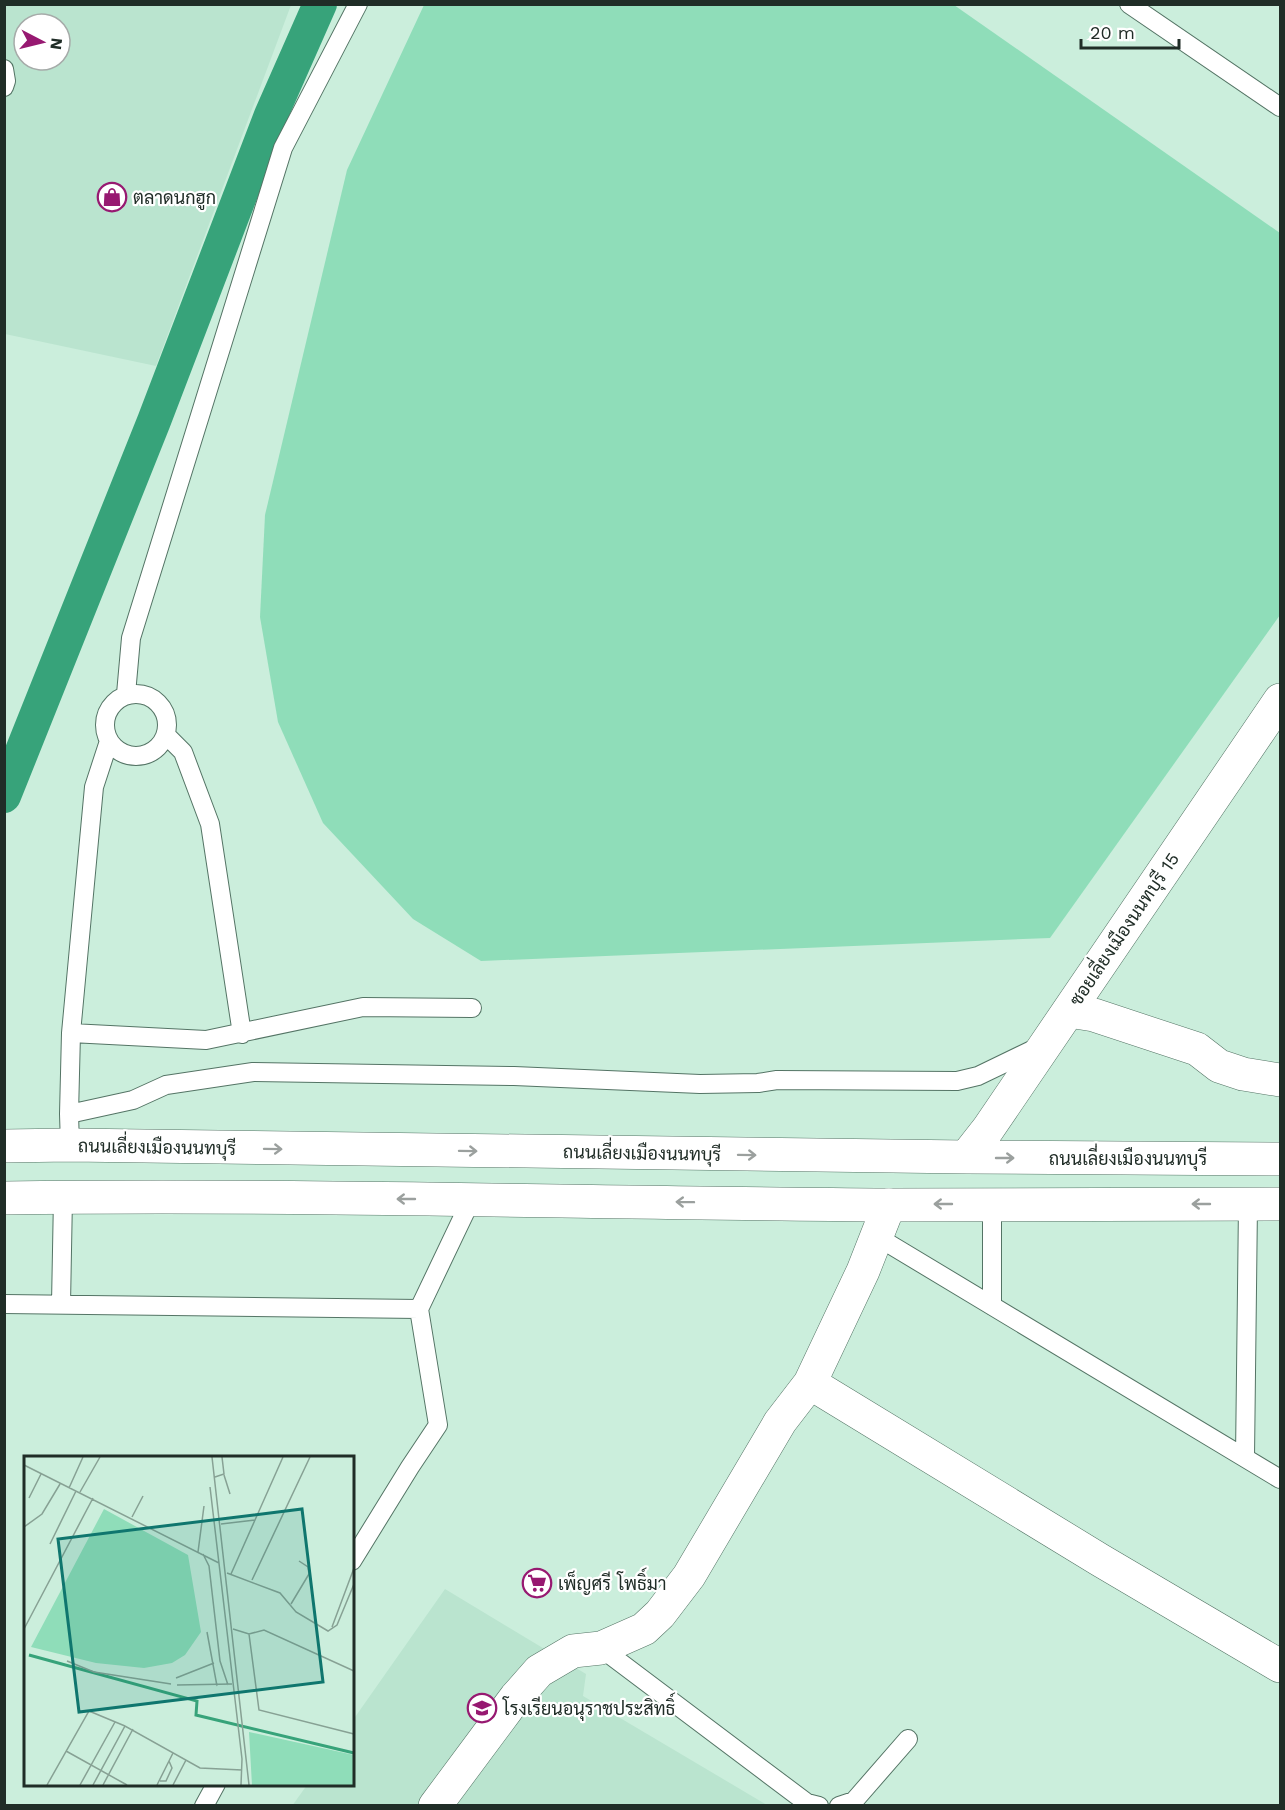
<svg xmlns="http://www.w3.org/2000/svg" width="1285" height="1810" font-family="'Work Sans',Sarabun,sans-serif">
  <rect width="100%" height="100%" fill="#cbeedc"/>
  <!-- built -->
  <path fill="#bae4cf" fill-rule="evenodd" d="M5 5H291L156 366 5 334ZM24 24H60V60H24Z
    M445 1589 586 1674 583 1696 767 1805 292 1806 307 1785 352 1784 353 1720Z"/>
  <!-- green -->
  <path fill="#8fddb9" d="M424 5H954L1280 233V615L1050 938 481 961 413 919 323 823 278 722 260 617 265 515 347 170Z"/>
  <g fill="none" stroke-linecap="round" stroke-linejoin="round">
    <!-- canal -->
    <path stroke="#37a37a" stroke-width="34" d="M4 796 154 421 271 115 320 4"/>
    <!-- lane casing -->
    <g stroke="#547465" stroke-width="20">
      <path id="lane" d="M1129 4 1280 107
        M4 69 6 81 4 87
        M105 725a31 31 0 1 1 62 0a31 31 0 1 1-62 0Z
        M126 694 131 638 283 148 358 4
        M166 735 183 752 210 824 242 1034
        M71 1033 206 1040 363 1007 472 1008
        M69 1114 133 1100 166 1085 253 1072 514 1076 700 1084 758 1083 777 1080 957 1081 978 1076 1038 1047
        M70 1145 69 1114 71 1033 94 787 109 741
        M876 1236 1280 1479
        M4 1304 419 1309
        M61 1304 63 1197
        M992 1306V1204
        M1245 1457 1248 1204
        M352 1561 410 1467 438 1425 419 1309 471 1200
        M601 1648 807 1803 819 1806
        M204 1806 216 1784
        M839 1806 854 1801 908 1739"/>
    </g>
    <!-- street casing -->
    <g stroke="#547465" stroke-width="34">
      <path id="street" d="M1069 1011 1094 1015 1197 1049 1219 1066 1243 1074 1280 1080
        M810 1383 1100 1560 1280 1666
        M435 1806 516 1697 539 1671 573 1651 601 1648 644 1629 660 1614 689 1576 780 1422 810 1383 863 1271 889 1205"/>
    </g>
    <!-- secondary casing -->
    <g stroke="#547465" stroke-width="34">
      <path id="secondary" d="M4 1146 70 1145 966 1157 1280 1159
        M966 1157 988 1129 1280 700
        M4 1198C299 1194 594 1203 889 1205 1020 1205 1150 1204 1280 1204"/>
    </g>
    <!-- lane -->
    <use href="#lane" stroke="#fff" stroke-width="18"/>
    <!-- street -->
    <use href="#street" stroke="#fff" stroke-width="33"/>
    <!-- secondary -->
    <use href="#secondary" stroke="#fff" stroke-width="33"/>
  </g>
  <!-- one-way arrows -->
  <defs><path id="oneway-shaft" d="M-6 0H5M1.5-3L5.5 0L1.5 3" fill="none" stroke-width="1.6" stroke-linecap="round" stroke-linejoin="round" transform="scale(1.5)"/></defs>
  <g stroke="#9ba09e">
    <use href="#oneway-shaft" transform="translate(273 1149) rotate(1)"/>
    <use href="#oneway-shaft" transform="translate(468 1151) rotate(1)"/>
    <use href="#oneway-shaft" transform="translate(747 1155) rotate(1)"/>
    <use href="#oneway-shaft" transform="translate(1005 1158)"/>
    <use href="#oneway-shaft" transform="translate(406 1199) rotate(-180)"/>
    <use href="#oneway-shaft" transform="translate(685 1202) rotate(-179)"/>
    <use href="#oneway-shaft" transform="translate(943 1204) rotate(180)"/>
    <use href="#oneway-shaft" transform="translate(1201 1204) rotate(180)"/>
  </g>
  <!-- icons -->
  <defs>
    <g id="shop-ring" transform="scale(1.5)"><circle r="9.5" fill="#fff" stroke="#971971" stroke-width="1.5"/><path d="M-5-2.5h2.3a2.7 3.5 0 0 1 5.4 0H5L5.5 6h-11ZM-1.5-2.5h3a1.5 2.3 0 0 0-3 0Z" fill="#971971"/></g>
    <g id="supermarket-ring" transform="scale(1.5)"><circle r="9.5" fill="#fff" stroke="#971971" stroke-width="1.5"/><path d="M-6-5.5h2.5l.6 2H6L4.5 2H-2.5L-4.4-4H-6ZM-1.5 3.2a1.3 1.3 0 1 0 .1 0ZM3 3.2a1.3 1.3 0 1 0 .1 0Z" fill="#971971"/></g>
    <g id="school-ring" transform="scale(1.5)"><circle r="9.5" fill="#fff" stroke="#971971" stroke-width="1.5"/><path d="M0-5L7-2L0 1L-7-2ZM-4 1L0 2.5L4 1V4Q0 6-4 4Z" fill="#971971"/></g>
  </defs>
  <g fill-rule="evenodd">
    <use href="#shop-ring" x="112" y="197"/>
    <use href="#supermarket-ring" x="537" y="1583"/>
    <use href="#school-ring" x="482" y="1708"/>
  </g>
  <g text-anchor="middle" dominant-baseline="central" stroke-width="4.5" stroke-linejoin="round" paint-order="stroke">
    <!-- poi labels -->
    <g font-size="18" fill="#202d27" stroke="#fff" text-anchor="start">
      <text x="133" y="197">ตลาดนกฮูก</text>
      <text x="558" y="1583">เพ็ญศรี โพธิ์มา</text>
      <text x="503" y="1708">โรงเรียนอนุราชประสิทธิ์</text>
    </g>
    <!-- street labels -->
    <g font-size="18" fill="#202d27" stroke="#fff">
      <text transform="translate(1124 929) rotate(-56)">ซอยเลี่ยงเมืองนนทบุรี 15</text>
      <text transform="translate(157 1147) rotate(1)">ถนนเลี่ยงเมืองนนทบุรี</text>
      <text transform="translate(642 1153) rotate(1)">ถนนเลี่ยงเมืองนนทบุรี</text>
      <text x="1128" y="1158">ถนนเลี่ยงเมืองนนทบุรี</text>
    </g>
  </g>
  <!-- overview -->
  <g transform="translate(24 1456)">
    <rect width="330" height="330" fill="#cbeedc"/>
    <path d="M80 53 164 99 177 176 161 199 148 207 120 212 72 207 7 191ZM225 276 330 299V329H228Z" fill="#8fddb9"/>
    <path fill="none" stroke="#37a37a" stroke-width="3" d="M5 199 173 245 172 259 330 297"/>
    <path fill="none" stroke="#87a194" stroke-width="1.5" d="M188 1 225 329M0 9 195 107M200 19 206 38M191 21 200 18 198 1M186 31 218 303 217 329M45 32 59 1M56 36 76 1M5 42 17 18M108 61 119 40M197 68 231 64M0 71 18 58 36 28M26 88 52 35M174 96 180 50M179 98 185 110 196 205 204 229M203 117 256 137 272 156 304 175 313 169 330 128M207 118 259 1M228 124 286 1M267 148 285 118 284 111 275 105M308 171 330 112M0 173 69 42M209 173 225 178 240 174 330 215M183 176 193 230M225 178 235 254 330 278M43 205 70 216 147 228M152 222 190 207M153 229 208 228M42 295 103 329M136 325H142L148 312 145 305M23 329 65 255 101 270M56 329 91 266M69 329 101 270 176 312 218 314M79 329 109 273M133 329 149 297M149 329 162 304"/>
    <path fill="#0f766e" fill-opacity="0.15" stroke="#0f766e" stroke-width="3" d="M278 53 299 226 55 256 34 83Z"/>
    <rect width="330" height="330" fill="none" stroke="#202d27" stroke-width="3"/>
  </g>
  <!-- border -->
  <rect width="1285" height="1810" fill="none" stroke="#202d27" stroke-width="12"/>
  <!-- north arrow -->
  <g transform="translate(42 42) rotate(97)"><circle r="28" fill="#ffffff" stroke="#a6aba9" stroke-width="1.5"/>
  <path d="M0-4.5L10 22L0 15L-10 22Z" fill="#971971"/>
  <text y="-9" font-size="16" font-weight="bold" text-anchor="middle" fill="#202d27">N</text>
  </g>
  <!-- scale -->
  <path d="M1081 39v9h98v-9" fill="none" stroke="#202d27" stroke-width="3"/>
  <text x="1090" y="39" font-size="18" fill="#202d27" stroke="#ffffff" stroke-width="4.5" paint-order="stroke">20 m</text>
</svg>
